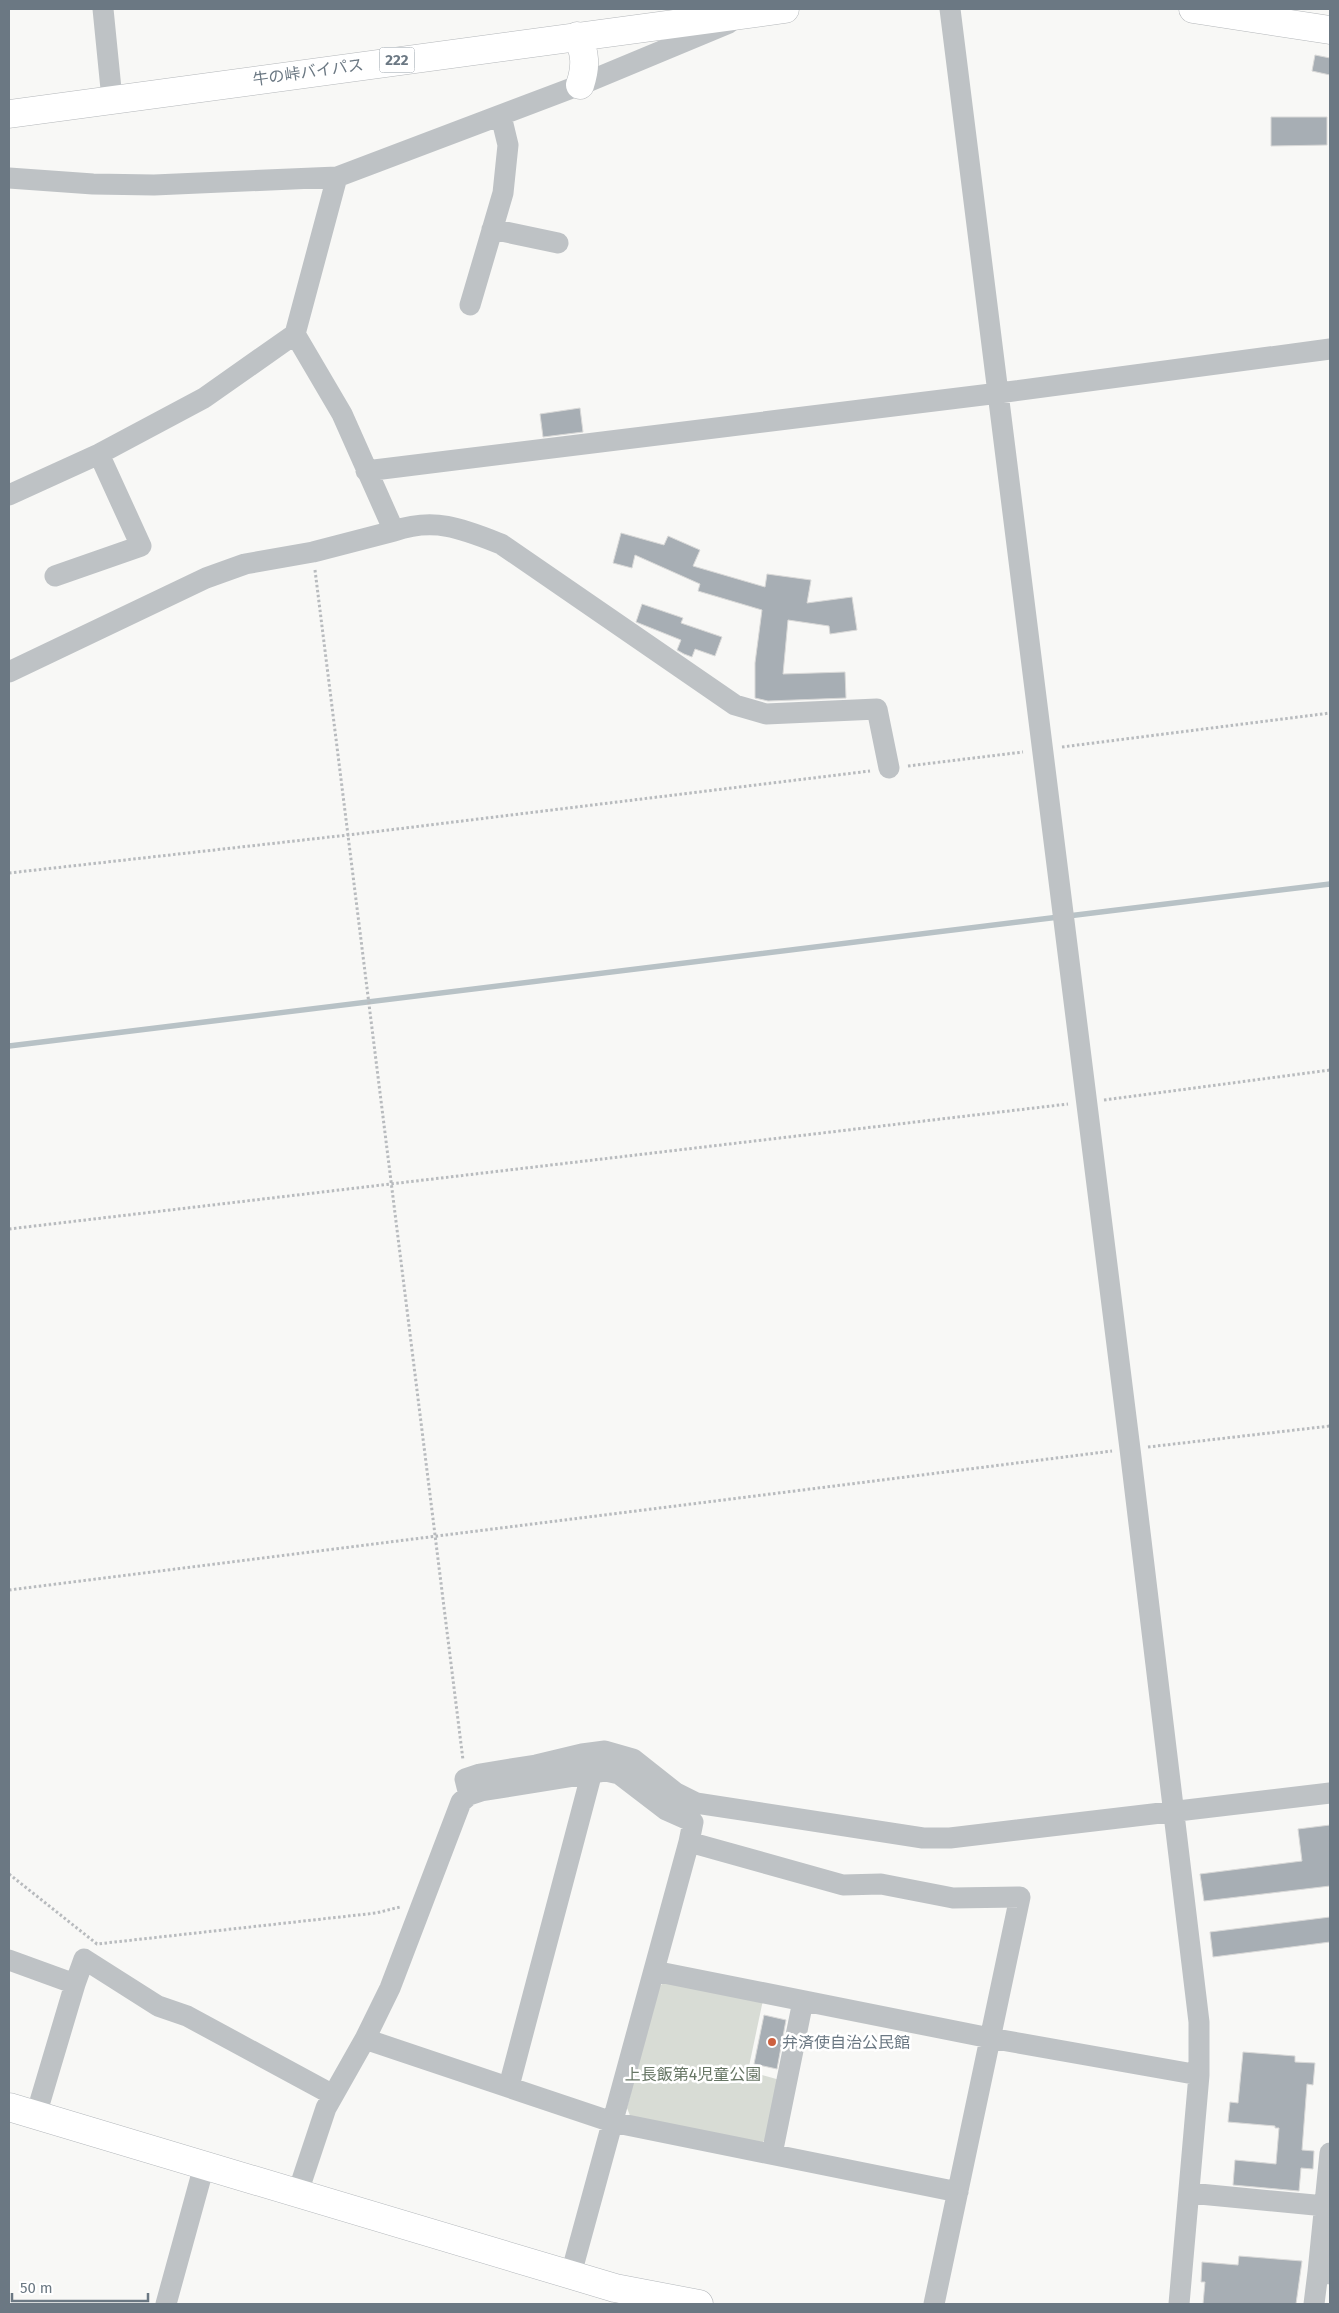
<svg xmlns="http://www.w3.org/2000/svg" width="1339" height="2313" font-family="'Fira Sans','Noto Sans JP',sans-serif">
  <rect width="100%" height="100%" fill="#f8f8f6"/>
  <!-- green -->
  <path fill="#d8dcd5" d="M666 1982 763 2000 748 2071 780 2080 768 2139 759 2144 631 2118 627 2108 657 1987Z"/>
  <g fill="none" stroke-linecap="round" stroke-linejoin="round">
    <!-- stream -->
    <path stroke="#b8c2c6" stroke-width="5.5" d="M1068 916 1330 884
      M9 1046 1059 917"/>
  </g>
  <!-- building -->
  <path fill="#a7aeb4" stroke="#d9d9d8" d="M1315 55 1330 58V75L1312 71Z
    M1271 117H1327V145L1271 146Z
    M580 408 583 432 543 437 540 414Z
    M621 533 664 545 668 536 700 550 693 566 765 587 767 574 811 580 807 603 852 597 857 630 830 634 829 626 788 620 783 674 845 672 846 698 768 701 755 698V663L762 610 698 591 700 584 635 555 632 568 613 563Z
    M642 604 683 618 681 623 722 637 715 656 695 649 692 657 684 654 677 650 681 640 636 622Z
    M1330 1825V1886L1204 1901 1200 1874 1302 1861 1298 1829Z
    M1330 1917V1942L1213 1957 1210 1932Z
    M764 2015 786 2020 777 2069 754 2064Z
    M1243 2052 1295 2056V2062L1315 2063 1313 2085 1307 2084 1302 2150 1314 2151 1313 2169 1301 2168 1299 2191 1233 2185 1235 2160 1276 2164 1279 2128H1275V2126L1228 2122 1230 2102 1238 2103Z
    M1239 2256 1302 2261 1296 2304H1203L1205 2282H1201L1202 2262 1238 2265Z"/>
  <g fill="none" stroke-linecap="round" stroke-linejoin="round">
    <!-- secondary casing -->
    <g stroke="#b3b7bb" stroke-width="29">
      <path id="secondary" d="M9 2107 615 2288 699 2304"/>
    </g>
    <!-- highway casing -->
    <g stroke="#b4b7ba" stroke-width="29">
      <path id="highway" d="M1193 9 1330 30
        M577 36C586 53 586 67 580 85
        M9 114 785 9"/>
    </g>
    <!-- path -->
    <path stroke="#b8bbbe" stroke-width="3" stroke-dasharray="2.5 2.5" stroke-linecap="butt" d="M315 570 463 1760
      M1062 747 1330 713
      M908 766 1023 752
      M9 873 348 835 870 771
      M1104 1100 1330 1070
      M9 1229 1068 1104
      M1148 1447 1330 1426
      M9 1590 1112 1451
      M9 1874 97 1944 376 1913 400 1907"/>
    <!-- street -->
    <path stroke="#bec2c5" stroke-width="21" d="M103 9 112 99
      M950 9 1130 1449 1199 2022V2075L1179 2304
      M9 178 93 184 154 185 337 177 580 85 729 23
      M492 229 558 243
      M470 305 503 193 508 145 501 116
      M366 471 999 393 1330 349
      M9 495 99 454 204 398 295 334 337 177
      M394 531C435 517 463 529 501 544L735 705 766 714 877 709 889 768
      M55 576 141 546 99 454
      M9 672 206 578 245 564 313 552 394 531 342 414 295 334
      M469 1795 465 1779 480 1774 536 1765 582 1754 605 1751 633 1759 676 1793 696 1803 923 1838H950L1330 1793
      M9 1960 75 1984
      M654 1971 990 2038 1199 2075
      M365 2039 390 1988 461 1802 469 1795 481 1791 606 1771 619 1774 666 1810 693 1822 689 1842 843 1885 881 1884 953 1898 1020 1897 934 2304
      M509 2086 592 1772
      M36 2115 75 1984 84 1959 158 2006 187 2016 333 2095
      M772 2154 803 2001
      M298 2192 326 2108 365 2039 612 2122 958 2192
      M1189 2193 1325 2206
      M1318 2272 1330 2153
      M571 2274 689 1842
      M166 2304 204 2166
      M1314 2304 1318 2272 1330 2274"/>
    <!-- secondary -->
    <use href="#secondary" stroke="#fff" stroke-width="28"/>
    <!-- highway -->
    <use href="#highway" stroke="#fff" stroke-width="28"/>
  </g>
  <!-- markers -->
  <circle fill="#cd6140" stroke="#fff" stroke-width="2" cx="772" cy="2042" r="5"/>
  <g text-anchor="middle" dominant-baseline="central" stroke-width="5" stroke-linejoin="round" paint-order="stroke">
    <!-- shield labels -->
    <rect fill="#fff" stroke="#97a0a8" stroke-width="1" x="379.5" y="47.5" width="35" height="25" rx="4"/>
    <g font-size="15" font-weight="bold" fill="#6b7883">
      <text x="397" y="60">222</text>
    </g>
    <!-- street labels -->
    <g font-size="16" fill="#6b7883" stroke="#fff">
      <text transform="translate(308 72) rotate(-8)">牛の峠バイパス</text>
    </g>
    <!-- poi labels -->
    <g font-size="16" fill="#6b7883" stroke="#fff" text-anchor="start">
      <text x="782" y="2042">弁済使自治公民館</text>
    </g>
    <!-- park labels -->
    <g font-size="16" fill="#677665" stroke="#fff">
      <text x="693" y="2074">上長飯第4児童公園</text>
    </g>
  </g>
  <!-- border -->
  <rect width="1339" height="2313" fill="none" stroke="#6b7883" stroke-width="20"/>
  <!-- scale -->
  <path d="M12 2293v8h136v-8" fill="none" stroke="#6b7883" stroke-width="2.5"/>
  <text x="20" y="2293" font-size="15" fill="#6b7883" stroke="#ffffff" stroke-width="4" paint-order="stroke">50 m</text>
</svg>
